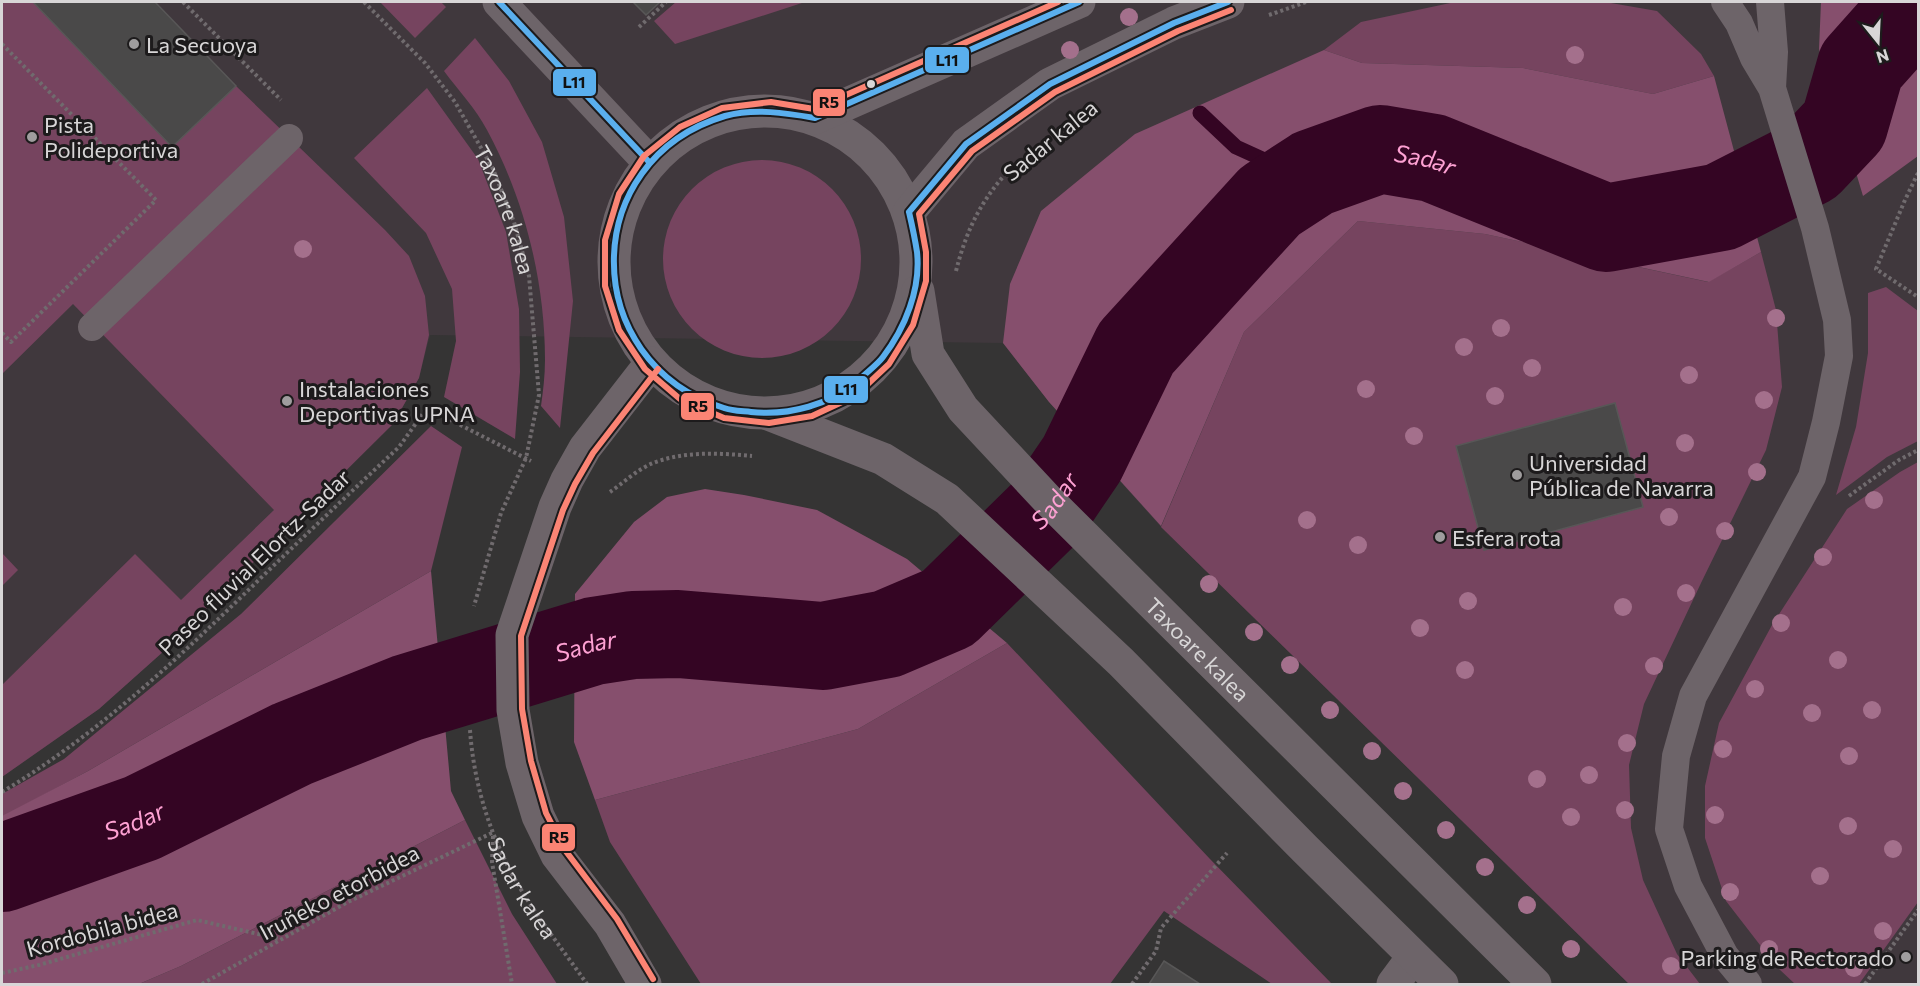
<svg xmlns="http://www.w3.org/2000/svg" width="1920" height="986" font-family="Commissioner,sans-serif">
  <rect width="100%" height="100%" fill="#353434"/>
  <!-- built -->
  <path fill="#40383d" d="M2 2H1918V984H1629L1161 527 1049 402 1003 343 430 335 419 378 393 424 164 651 99 709 2 777Z"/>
  <!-- green -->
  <path fill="#76445f" d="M2 2H155L236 86 385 230 409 256 425 296 429 335 419 378 393 424 164 651 99 709 2 777V685L135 554 181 600 274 510 73 304 2 374Z
    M380 2H441L446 7 415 38Z
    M676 2H805L675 44 654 21Z
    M1455 2H1605L1657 11 1701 54 1714 76 1653 94 1523 68 1362 63 1324 50 1361 22Z
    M475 38 509 81 542 142 564 217 573 301 560 428 541 406C543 391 545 376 545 360 545 282 525 200 487 130 476 109 458 90 444 71Z
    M427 88 478 159 506 232 519 309 520 372 515 439 444 397 456 341 452 289 426 233 354 158Z
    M663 259a99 99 0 1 1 198 0a99 99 0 1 1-198 0Z
    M1358 221 1485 234 1708 282 1761 252 1776 310 1782 387 1766 450 1701 583 1644 704 1629 765 1631 828 1643 880 1677 954 1700 984H1629L1161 527 1244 332Z
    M1886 287 1918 311V441L1887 457 1836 495 1856 427 1868 353V293Z
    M431 426 462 447 431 571 88 771 2 817V794L64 759 241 614Z
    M1918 462V902L1859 984H1795L1777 967 1726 901 1705 838V786L1719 723 1772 625 1847 509 1900 472Z
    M2 553 18 570 2 586Z
    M1007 643 1210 859 1332 984H1272L1164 911 1110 984H701L610 842 595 800 858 729Z
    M465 820 512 914 557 984H139L181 966Z"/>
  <!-- forest -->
  <path fill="#864f6d" d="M1821 2H1918V156L1863 196 1819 49Z
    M1324 50 1362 63 1523 68 1653 94 1714 76 1761 252 1709 282 1485 234 1358 221 1244 332 1161 526 1049 402 1003 343 1010 284 1041 211 1135 134Z
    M705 489 744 495 817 510 907 559 1007 643 858 729 595 800 574 742 575 594 634 522 667 497Z
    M431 571 451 791 465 820 181 966 139 984H2V816L88 771Z"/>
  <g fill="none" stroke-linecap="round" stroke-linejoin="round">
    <!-- stream -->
    <path stroke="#340523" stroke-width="15" d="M1200 113 1236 147 1280 167 1313 173"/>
    <!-- river -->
    <path stroke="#340523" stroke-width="88" id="s1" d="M2 868 142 818 292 744 407 698 594 641 633 635 678 634 823 646 887 634 948 608 1046 512 1082 459 1136 348 1270 201 1313 173 1380 149 1433 158 1606 228 1721 207 1809 162 1844 125 1861 66 1918 2"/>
  </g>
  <!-- building -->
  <path fill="#4a4949" stroke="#585757" stroke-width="1.5" d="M33 2H155L236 86 172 147Z
    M633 2H660L646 15Z
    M1615 403 1643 507 1484 550 1456 446Z
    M1164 961 1200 984H1149Z"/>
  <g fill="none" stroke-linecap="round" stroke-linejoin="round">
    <!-- path -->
    <g stroke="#706b6e" stroke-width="4" stroke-dasharray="3 3" stroke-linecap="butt">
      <path d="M183 2 281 100"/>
      <path id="s2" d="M364 2 425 63 455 102 493 169 514 222 529 276 539 395 526 458 501 513 474 606"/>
      <path d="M1269 15 1306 2"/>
      <path d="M639 27 666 2"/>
      <path d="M2 44 156 200 11 342 2 333"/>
      <path d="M1918 173 1905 200 1876 269 1918 297"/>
      <path d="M956 271C967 228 982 198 1013 166"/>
      <path d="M610 492C623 483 638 469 653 463 684 451 719 453 752 456"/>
      <path d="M1849 496 1899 460 1918 450"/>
      <path id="s3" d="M470 730C473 774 485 819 504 858 525 903 559 944 587 984"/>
      <path d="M2 792C103 731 186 651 270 569 313 528 356 487 399 447L427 408 531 461"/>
      <path d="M493 836 492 862 512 984"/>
      <path d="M2 973 39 965 197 920 280 939"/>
      <path d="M202 984 346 903 494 832"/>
      <path d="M1132 984 1156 951 1161 928 1227 853"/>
      <path d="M1865 984 1918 910"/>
    </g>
    <!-- service -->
    <path stroke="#6d6469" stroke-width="28" d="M1725 2 1739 23 1754 58 1772 88 1815 228 1837 320 1839 356 1826 422 1812 477 1693 696 1676 756 1669 829 1688 886 1725 956 1748 984
      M1770 2 1774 52 1772 88
      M92 327 289 138"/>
    <!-- minor -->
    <path stroke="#6d6469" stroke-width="33" d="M1393 984 1413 957"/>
    <!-- tertiary -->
    <g stroke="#6d6469" stroke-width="33">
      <path d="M499 2 650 163"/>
      <circle cx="765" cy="262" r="151"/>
      <path d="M815 118 1079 2"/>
      <path d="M909 212 966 144 1050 84 1174 23 1228 2"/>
      <path id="s4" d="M918 291 928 354 963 409 1048 500 1535 984"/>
      <path d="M768 414 883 459 947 499 1121 662 1305 849 1442 984"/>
      <path d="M645 984 610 924 557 855 538 816 522 763 513 710 512 635 555 507 567 480 585 448 651 363"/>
    </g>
    <!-- bus-1 casing -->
    <g stroke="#1d1b1c" stroke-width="10">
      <path id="bus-1" d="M499 2 650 163
        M815 118C786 113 755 108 725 116 577 160 577 362 724 408 732 411 742 411 751 412 788 416 831 405 860 379 867 372 877 365 883 357 905 328 921 289 917 252 915 239 912 225 909 212
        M815 118 1079 2
        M909 212 966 144 1050 84 1174 23 1228 2"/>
    </g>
    <!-- bus-2 casing -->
    <g stroke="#1d1b1c" stroke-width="10">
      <path id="bus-2" d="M1058 2 814 109 771 102 722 108 680 127 644 156 619 194 605 240V286L619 330 645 369 680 399 724 418 769 423 812 416 855 396 889 364 913 325 926 281V252L919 214 972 151 1055 92 1178 31 1231 10
        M653 979 617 919 565 850 546 813 531 761 522 709 521 636 563 510 575 484 593 453 658 369"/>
    </g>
    <!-- bus-1 -->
    <use href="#bus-1" stroke="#5aafee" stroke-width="6"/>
    <!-- bus-2 -->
    <use href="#bus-2" stroke="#fb8474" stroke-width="6"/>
  </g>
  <!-- trees -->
  <g fill="#a4708c">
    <circle cx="1129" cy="17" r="9"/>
    <circle cx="1070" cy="50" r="9"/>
    <circle cx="1575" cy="55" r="9"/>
    <circle cx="303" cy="249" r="9"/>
    <circle cx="1776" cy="318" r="9"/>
    <circle cx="1501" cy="328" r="9"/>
    <circle cx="1464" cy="347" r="9"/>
    <circle cx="1532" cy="368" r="9"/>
    <circle cx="1689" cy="375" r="9"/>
    <circle cx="1366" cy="389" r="9"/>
    <circle cx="1495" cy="396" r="9"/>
    <circle cx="1764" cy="400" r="9"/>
    <circle cx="1414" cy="436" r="9"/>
    <circle cx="1685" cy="443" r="9"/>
    <circle cx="1757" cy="472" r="9"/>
    <circle cx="1874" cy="500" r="9"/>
    <circle cx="1669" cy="517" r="9"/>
    <circle cx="1307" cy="520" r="9"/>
    <circle cx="1725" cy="531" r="9"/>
    <circle cx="1358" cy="545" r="9"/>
    <circle cx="1823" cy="557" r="9"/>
    <circle cx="1209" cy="584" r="9"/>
    <circle cx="1686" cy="593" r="9"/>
    <circle cx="1468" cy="601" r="9"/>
    <circle cx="1623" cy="607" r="9"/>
    <circle cx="1781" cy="623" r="9"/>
    <circle cx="1420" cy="628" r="9"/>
    <circle cx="1254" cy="632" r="9"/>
    <circle cx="1838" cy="660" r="9"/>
    <circle cx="1290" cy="665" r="9"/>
    <circle cx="1654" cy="666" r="9"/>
    <circle cx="1465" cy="670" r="9"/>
    <circle cx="1755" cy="689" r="9"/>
    <circle cx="1330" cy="710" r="9"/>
    <circle cx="1872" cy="710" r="9"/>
    <circle cx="1812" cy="713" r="9"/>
    <circle cx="1627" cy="743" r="9"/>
    <circle cx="1723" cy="749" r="9"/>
    <circle cx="1372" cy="751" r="9"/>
    <circle cx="1849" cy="756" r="9"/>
    <circle cx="1589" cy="775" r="9"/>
    <circle cx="1537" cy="779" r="9"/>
    <circle cx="1403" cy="791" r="9"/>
    <circle cx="1625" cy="810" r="9"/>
    <circle cx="1715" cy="815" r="9"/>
    <circle cx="1571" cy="817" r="9"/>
    <circle cx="1848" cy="826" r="9"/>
    <circle cx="1446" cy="830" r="9"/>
    <circle cx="1893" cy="849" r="9"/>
    <circle cx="1485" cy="867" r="9"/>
    <circle cx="1820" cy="876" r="9"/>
    <circle cx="1730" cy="892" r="9"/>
    <circle cx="1527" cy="905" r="9"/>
    <circle cx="1883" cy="931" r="9"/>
    <circle cx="1571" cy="949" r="9"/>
    <circle cx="1769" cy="949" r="9"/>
    <circle cx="1671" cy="966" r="9"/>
    <circle cx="1854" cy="968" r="9"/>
  </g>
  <!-- markers -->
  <g fill="#9f9d9e" stroke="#1d1b1c" stroke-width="2">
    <circle cx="134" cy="44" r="6"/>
    <circle cx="32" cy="137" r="6"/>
    <circle cx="287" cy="401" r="6"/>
    <circle cx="1517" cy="475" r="6"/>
    <circle cx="1440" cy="537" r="6"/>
    <circle cx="1906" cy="957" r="6"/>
  </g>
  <circle fill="#d8d6d7" stroke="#1d1b1c" stroke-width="2" cx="871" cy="84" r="5"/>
  <g text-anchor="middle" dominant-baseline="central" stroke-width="6" stroke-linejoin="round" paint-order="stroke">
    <!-- poi labels -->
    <g font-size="22" fill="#d8d6d7" stroke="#1d1b1c" text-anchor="start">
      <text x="146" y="44">La Secuoya</text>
      <text x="44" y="124">Pista<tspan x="44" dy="25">Polideportiva</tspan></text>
      <text x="299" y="388">Instalaciones<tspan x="299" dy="25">Deportivas UPNA</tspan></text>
      <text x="1529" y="462">Universidad<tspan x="1529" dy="25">Pública de Navarra</tspan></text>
      <text x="1452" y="537">Esfera rota</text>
      <text x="1894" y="957" text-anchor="end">Parking de Rectorado</text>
    </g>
    <!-- street labels -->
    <g font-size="22" fill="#d8d6d7" stroke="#1d1b1c">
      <text transform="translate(1050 140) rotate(-39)">Sadar kalea</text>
      <text stroke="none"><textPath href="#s2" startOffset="255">Taxoare kalea</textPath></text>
      <text transform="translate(254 562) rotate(-44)">Paseo fluvial Elortz-Sadar</text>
      <text stroke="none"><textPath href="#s4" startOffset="465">Taxoare kalea</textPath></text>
      <text stroke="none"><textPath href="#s3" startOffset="168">Sadar kalea</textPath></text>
      <text transform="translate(339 892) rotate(-28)">Iruñeko etorbidea</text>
      <text transform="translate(102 929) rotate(-15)">Kordobila bidea</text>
    </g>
    <!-- water labels -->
    <g font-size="24" font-style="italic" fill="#fea1d3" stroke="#1d1b1c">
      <text stroke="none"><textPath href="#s1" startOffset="1689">Sadar</textPath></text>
      <text stroke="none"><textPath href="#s1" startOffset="1148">Sadar</textPath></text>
      <text stroke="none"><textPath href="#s1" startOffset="626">Sadar</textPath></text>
      <text stroke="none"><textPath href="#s1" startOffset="140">Sadar</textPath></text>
    </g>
  </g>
  <g stroke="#1d1b1c" stroke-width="2">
    <rect x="924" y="46" width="46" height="28" rx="6" fill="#5aafee"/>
    <rect x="552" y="68" width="45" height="29" rx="6" fill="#5aafee"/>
    <rect x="812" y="88" width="34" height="29" rx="6" fill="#fb8474"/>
    <rect x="823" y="375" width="46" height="29" rx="6" fill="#5aafee"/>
    <rect x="680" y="392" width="35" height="29" rx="6" fill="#fb8474"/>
    <rect x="541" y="823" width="35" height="29" rx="6" fill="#fb8474"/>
  </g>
  <g font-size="16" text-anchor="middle" font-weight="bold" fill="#111">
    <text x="947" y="66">L11</text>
    <text x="574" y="88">L11</text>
    <text x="829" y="108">R5</text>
    <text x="846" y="395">L11</text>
    <text x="698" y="412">R5</text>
    <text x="559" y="843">R5</text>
  </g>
  <!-- border -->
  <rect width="1920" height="986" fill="none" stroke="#d8d6d7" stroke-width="6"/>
  <!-- north arrow -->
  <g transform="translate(1878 42) rotate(162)" stroke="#1d1b1c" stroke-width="4.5" paint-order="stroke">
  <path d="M0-4.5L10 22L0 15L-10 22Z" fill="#d8d6d7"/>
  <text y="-9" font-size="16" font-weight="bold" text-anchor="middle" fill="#d8d6d7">N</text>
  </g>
</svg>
